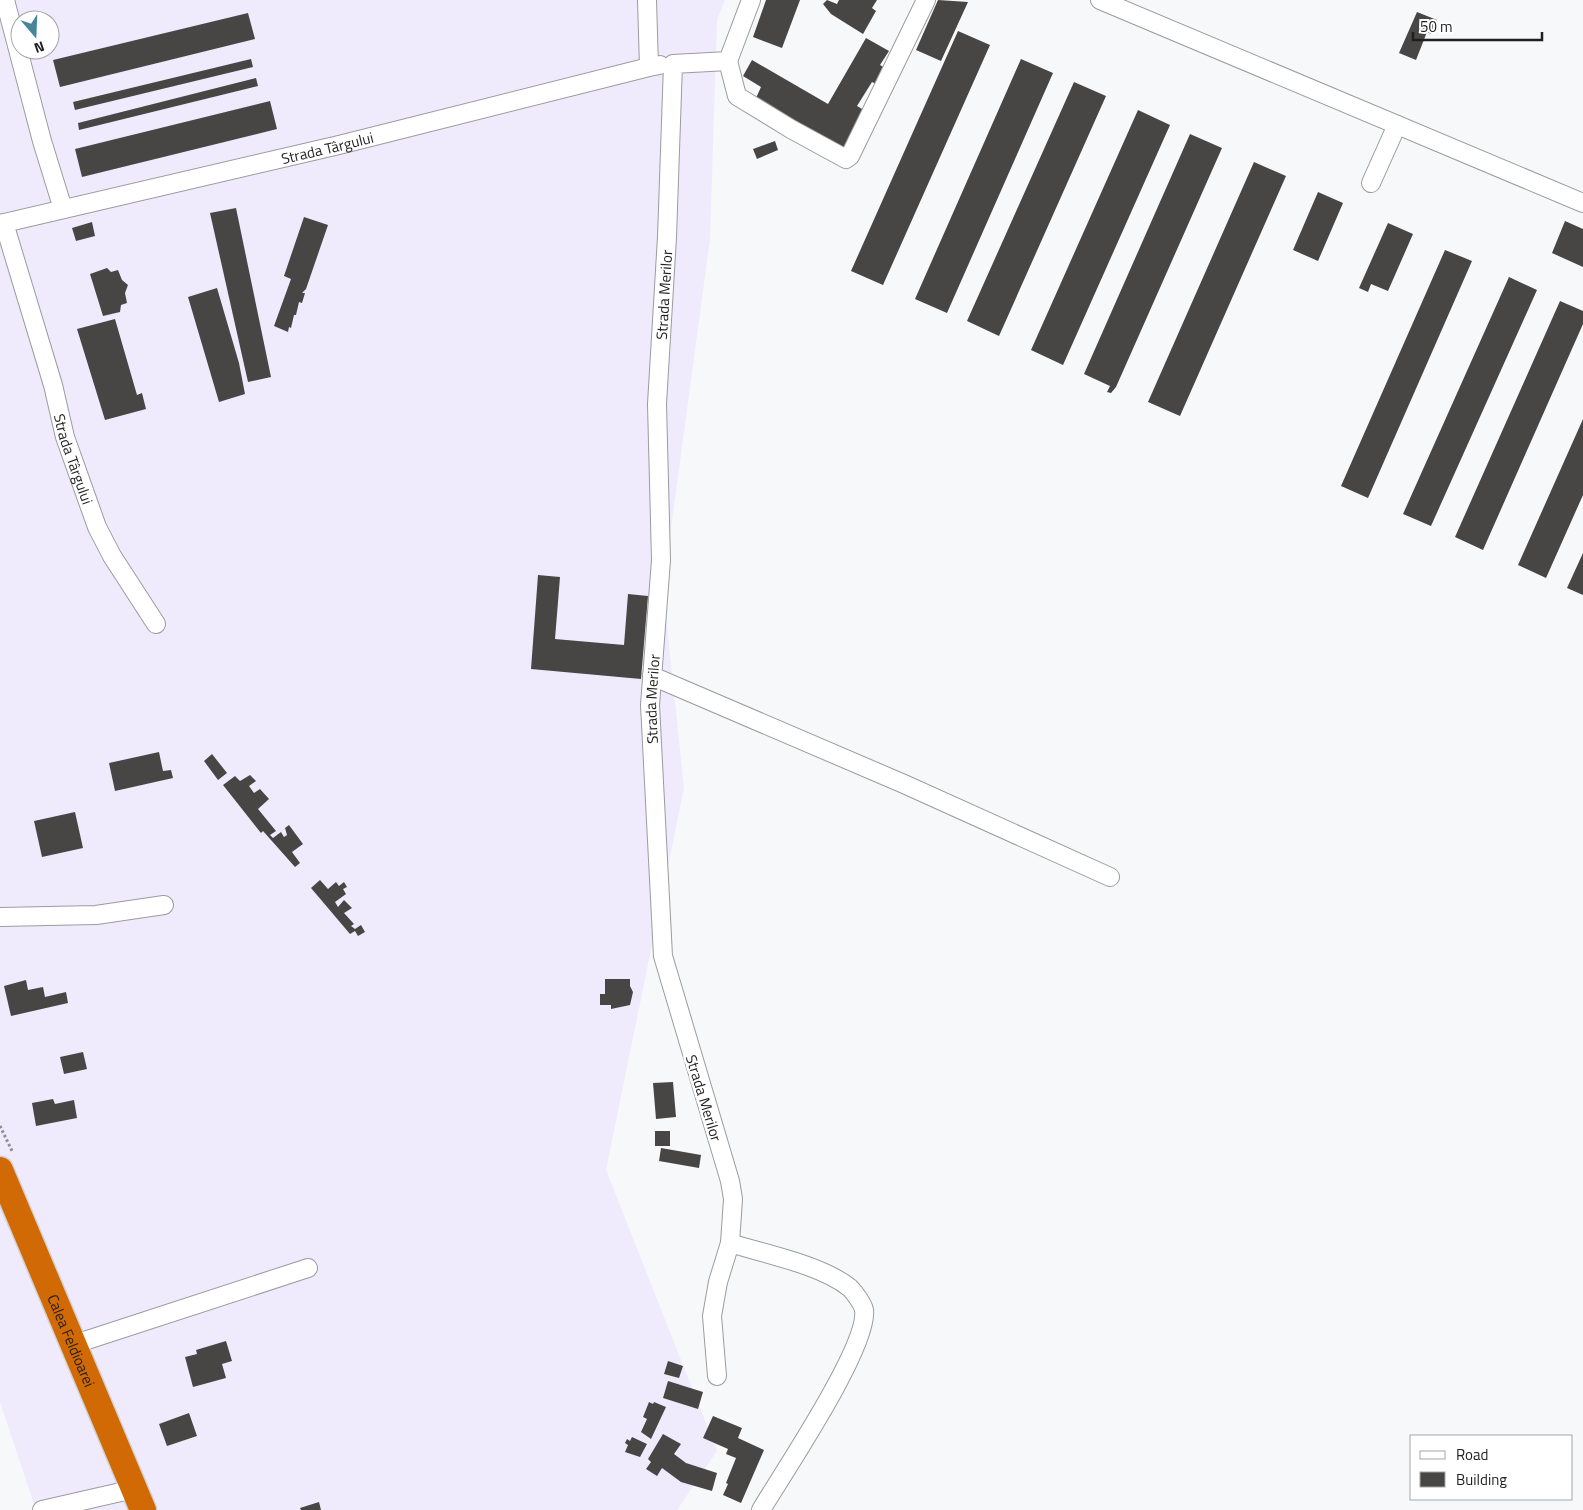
<svg xmlns="http://www.w3.org/2000/svg" width="1583" height="1510" font-family="'Titillium Web',sans-serif">
  <rect width="100%" height="100%" fill="#f6f8fa"/>
  <!-- industrial -->
  <path fill="#efebfd" fill-rule="evenodd" d="M0 0H725L717 20 710 239 663 588 684 788 606 1170 717 1451 677 1510H36L0 1402ZM20 20H50V50H20Z"/>
  <!-- building -->
  <path fill="#484645" d="M766 0H800L782 48 753 37Z
    M827 0 837 4 839 0H877L872 8 876 11 863 34 831 14 823 4Z
    M938 0 968 2 941 61 916 50Z
    M1417 12 1437 20 1431 34 1427 32 1416 60 1399 53Z
    M248 13 255 39 60 87 53 60Z
    M958 31 990 45 883 285 851 271Z
    M866 38 889 51 880 65 887 69 876 84 872 82 857 106 869 113 848 151 756 98 761 87 743 76 752 60 828 104Z
    M251 59 253 67 75 110 73 102Z
    M1021 59 1053 73 947 313 915 299Z
    M256 78 258 86 79 130 78 123Z
    M1074 82 1106 96 999 336 967 321Z
    M270 101 277 129 82 177 75 149Z
    M1138 110 1170 125 1063 365 1031 350Z
    M1190 134 1222 148 1116 387 1111 393 1107 392 1110 386 1084 374Z
    M775 141 778 150 757 159 753 149Z
    M1254 162 1286 176 1180 416 1148 402Z
    M1318 192 1343 203 1318 261 1293 250Z
    M236 208 271 377 248 382 210 213Z
    M304 217 328 225 306 289 302 293H305L302 303 299 302 296 315H294L291 328 289 327 288 332 274 326 291 279 284 276Z
    M1565 221 1583 229V267L1552 253Z
    M92 222 95 236 76 241 72 228Z
    M1388 223 1413 234 1388 291 1371 284 1368 292 1359 288Z
    M1445 250 1472 261 1368 498 1341 486Z
    M107 268 111 272 118 270 122 280 128 285 125 293 127 303 121 305 120 312 103 316 90 274Z
    M1509 277 1537 290 1431 526 1403 514Z
    M217 288 239 363 245 394 219 402 188 297Z
    M1560 301 1583 311V324L1483 550 1455 537Z
    M115 319 137 395 142 393 146 409 105 420 77 329Z
    M1583 419V495L1546 578 1518 565Z
    M1583 553V595L1567 588Z
    M538 575 560 577 555 639 624 645 628 594 648 596 641 679 531 669Z
    M159 752 163 771 171 770 173 778 115 791 109 763Z
    M212 754 227 773 218 780 204 761Z
    M250 775 256 781 249 786 254 793 260 789 269 799 258 809 276 831 270 835 273 838 281 832 284 837 287 835 285 828 289 825 303 844 292 852 300 863 295 867 263 831 261 833 223 785 235 776 240 781Z
    M75 812 83 848 42 857 34 821Z
    M320 880 328 889 336 882 339 886 344 882 347 887 343 889 346 894 335 902 338 907 344 900 352 908 344 913 354 924 351 926 355 929 361 925 365 932 358 936 355 931 350 934 311 888Z
    M605 979H630V986L633 992 630 1005 611 1009V1005H600V994H605Z
    M26 980 28 990 43 987 45 997 66 992 68 1003 11 1016 4 986Z
    M83 1052 87 1069 64 1074 60 1057Z
    M673 1082 676 1117 656 1119 653 1083Z
    M53 1099 55 1104 74 1100 77 1118 36 1126 32 1103Z
    M655 1131H670V1146H655Z
    M661 1148 701 1155 699 1168 659 1161Z
    M226 1341 232 1361 222 1364 226 1378 193 1387 185 1357 197 1354 196 1350Z
    M668 1361 683 1366 679 1378 664 1374Z
    M668 1381 703 1392 698 1409 663 1398Z
    M649 1402 653 1404 654 1402 666 1407 651 1439 641 1432 647 1419 643 1417Z
    M189 1413 197 1436 167 1446 159 1424Z
    M713 1416 742 1428 738 1438 764 1450 741 1503 723 1495 728 1484 726 1483 736 1458 726 1454 728 1449 703 1438Z
    M663 1434 681 1444 674 1454 686 1463 717 1473 712 1491 681 1482 662 1468 657 1476 646 1469 651 1462 648 1459Z
    M632 1437 647 1444 640 1457 625 1452 628 1445 625 1443 627 1439 630 1441Z
    M319 1502 321 1510H301L300 1508Z"/>
  <g fill="none" stroke-linecap="round" stroke-linejoin="round">
    <!-- minor casing -->
    <g stroke="#9a9c9e" stroke-width="20">
      <g id="minor">
        <path d="M5 0 42 141 63 209"/>
        <path d="M647 0 649 67 660 65"/>
        <path d="M1100 0 1583 203"/>
        <path d="M728 61 737 96 791 129 846 159 850 156 926 0"/>
        <path d="M1371 183 1397 125"/>
        <path id="s1" d="M4 223 53 385 65 437 97 527 112 556 156 624"/>
        <path id="s2" d="M0 224 339 145 649 67"/>
        <path d="M652 676 904 784 1110 877"/>
        <path d="M0 917 96 915 164 905"/>
        <path d="M730 1243C765 1254 822 1265 850 1288 854 1292 863 1304 864 1310 869 1346 783 1473 761 1510"/>
        <path d="M75 1344 308 1268"/>
        <path id="s3" d="M717 1376 712 1316 718 1282 730 1243 733 1199 730 1181 663 956 650 705 661 560 657 404 667 237 673 64 728 61 751 0"/>
        <path d="M42 1510 134 1489"/>
      </g>
    </g>
    <!-- highway casing -->
    <g stroke="#d2d2d2" stroke-width="29">
      <g id="highway">
        <path id="s4" d="M0 1170 143 1510"/>
      </g>
    </g>
    <!-- path -->
    <path stroke="#8e8f91" stroke-width="3" stroke-dasharray="2.5 2.5" stroke-linecap="butt" d="M0 1126 13 1153"/>
    <!-- minor -->
    <use href="#minor" stroke="#fff" stroke-width="18"/>
    <!-- highway -->
    <use href="#highway" stroke="#d16905" stroke-width="26"/>
  </g>
  <g text-anchor="middle" dominant-baseline="central" stroke-width="5" stroke-linejoin="round" paint-order="stroke">
    <!-- street labels -->
    <g font-size="15" fill="#1f1f20" stroke="#fff">
      <text stroke="none"><textPath href="#s2" startOffset="336">Strada Târgului</textPath></text>
      <text stroke="none"><textPath href="#s3" startOffset="1095">Strada Merilor</textPath></text>
      <text stroke="none"><textPath href="#s1" startOffset="246">Strada Târgului</textPath></text>
      <text stroke="none"><textPath href="#s3" startOffset="690">Strada Merilor</textPath></text>
      <text transform="translate(704 1098) rotate(73)">Strada Merilor</text>
      <text stroke="none"><textPath href="#s4" startOffset="185">Calea Feldioarei</textPath></text>
    </g>
  </g>
  <!-- legend -->
  <rect x="1410" y="1435" width="162" height="65" fill="#ffffff" stroke="#a5a5a6"/>
  <rect x="1420" y="1451" width="25" height="8" fill="#ffffff" stroke="#a5a5a6"/>
  <text x="1456" y="1460" font-size="15" fill="#1f1f20">Road</text>
  <rect x="1420" y="1472" width="25" height="15" fill="#484645" stroke="#a5a5a6"/>
  <text x="1456" y="1485" font-size="15" fill="#1f1f20">Building</text>
  <!-- north arrow -->
  <g transform="translate(35 35) rotate(161)"><circle r="24" fill="#ffffff" stroke="#a5a5a6"/>
  <path d="M0-4L9 19L0 12L-9 19Z" fill="#47869a"/>
  <text y="-8" font-size="14" font-weight="bold" text-anchor="middle" fill="#1f1f20">N</text>
  </g>
  <!-- scale -->
  <path d="M1413 32v8h129v-8" fill="none" stroke="#1f1f20" stroke-width="2.5"/>
  <text x="1420" y="32" font-size="15" fill="#1f1f20" stroke="#ffffff" stroke-width="4" paint-order="stroke">50 m</text>
</svg>
